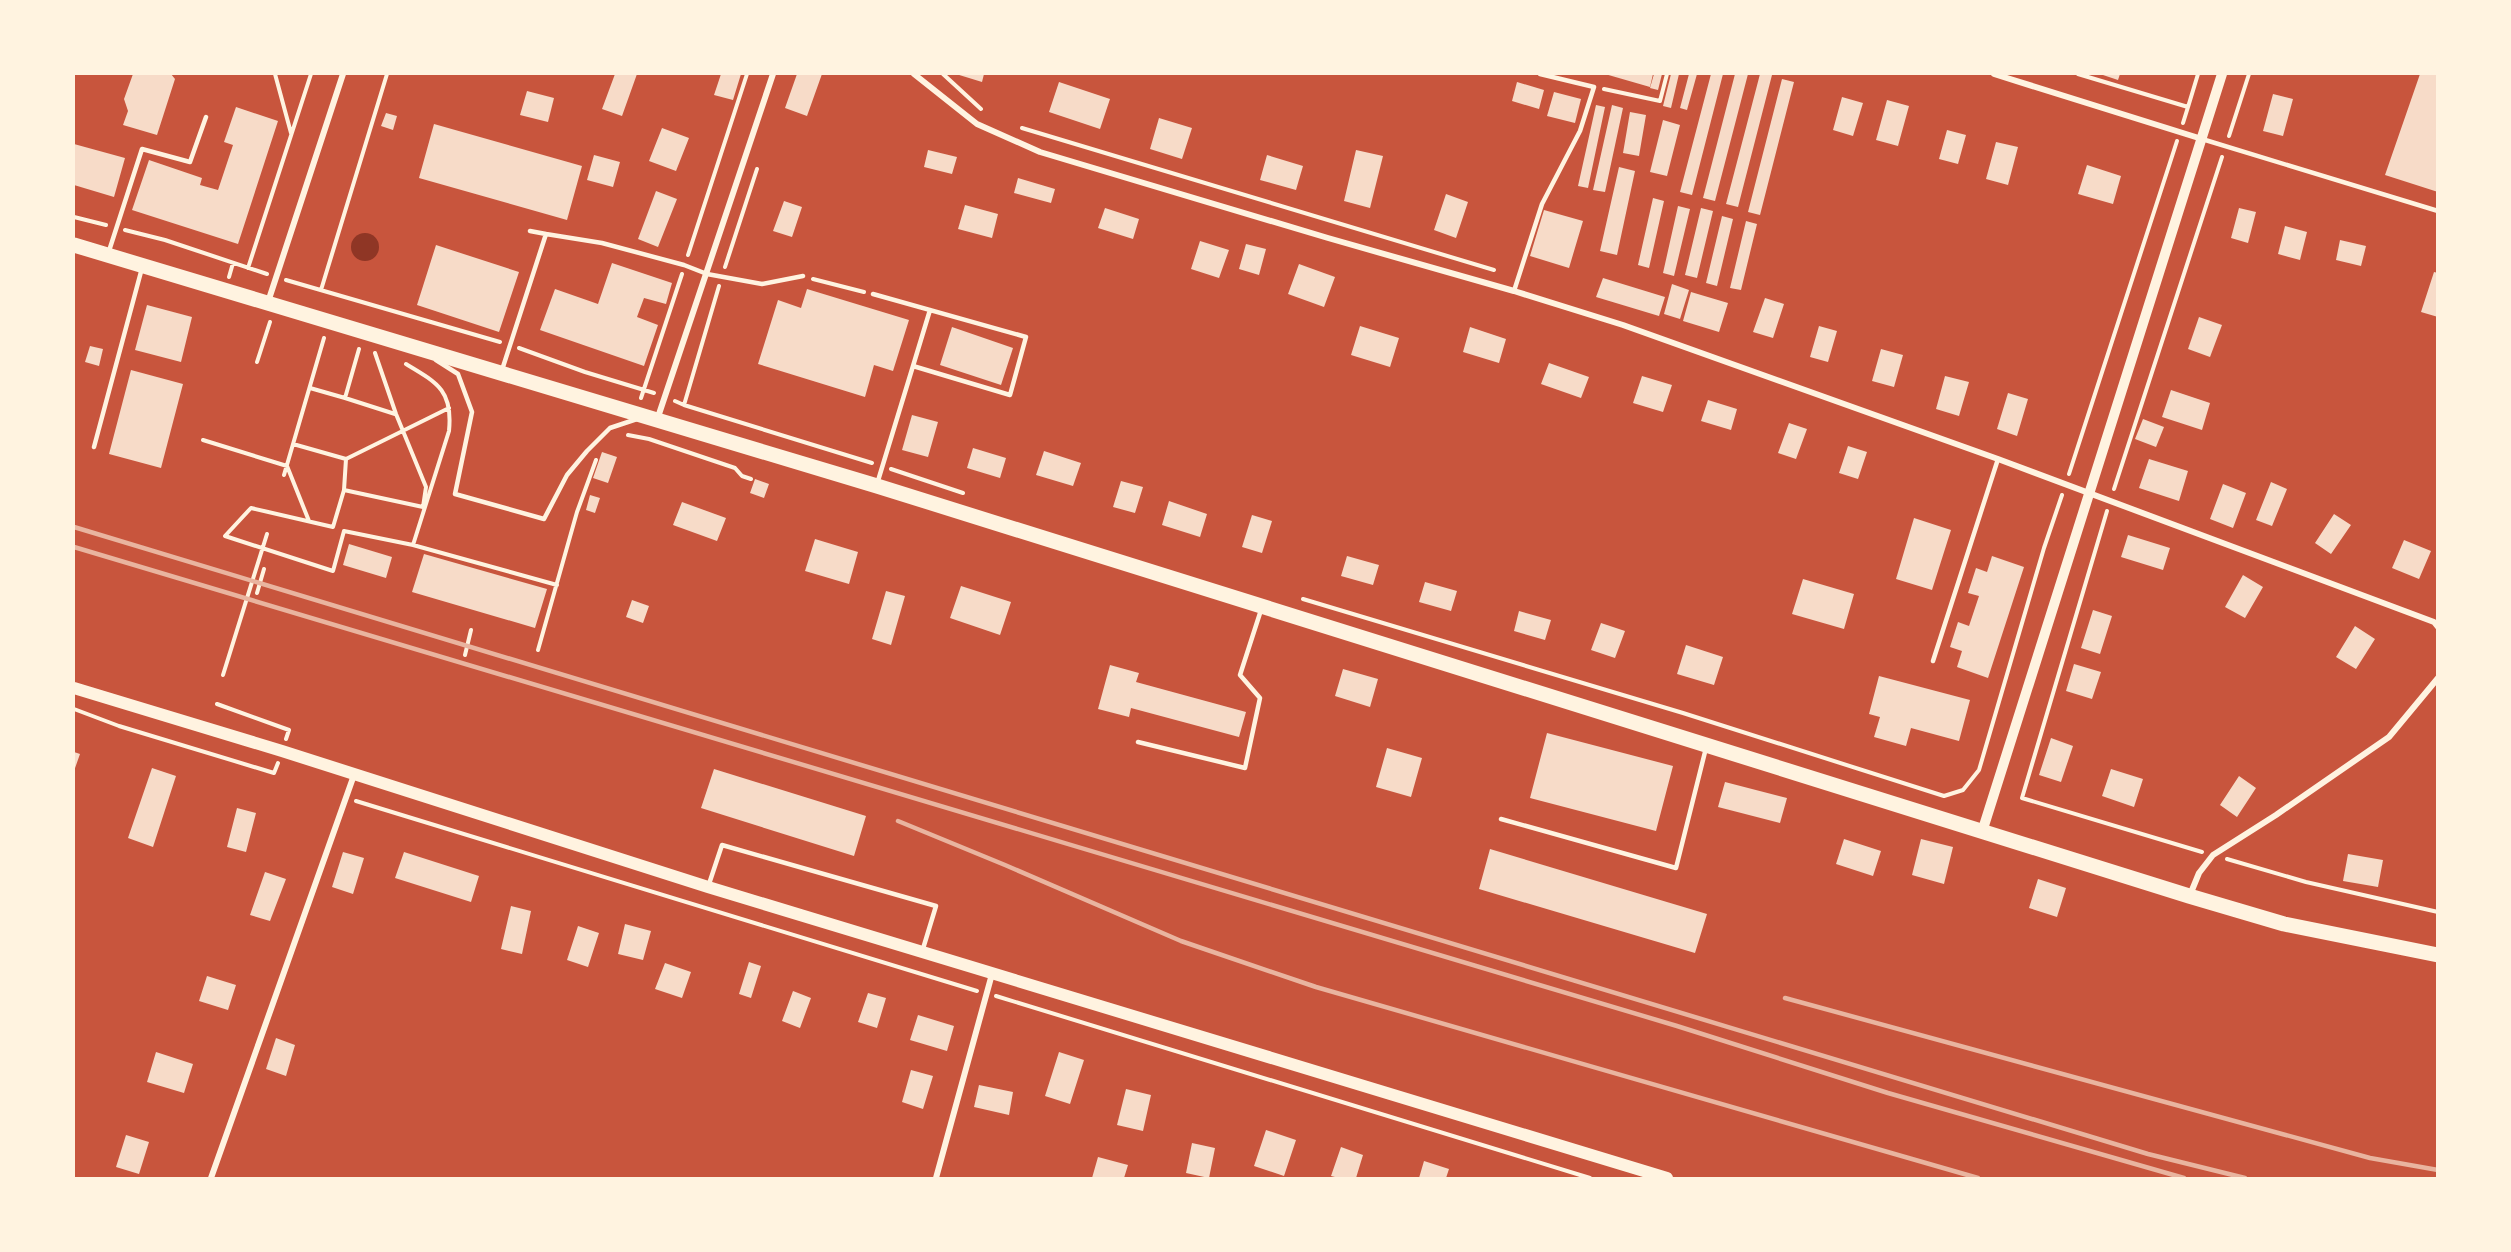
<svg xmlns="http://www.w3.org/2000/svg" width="2511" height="1252" font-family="'Fira Sans Condensed',sans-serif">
  <rect width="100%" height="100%" fill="#c8553d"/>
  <!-- water -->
  <path fill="#8f3625" d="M351 247a14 14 0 1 1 28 0a14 14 0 1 1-28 0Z"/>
  <!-- building -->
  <path fill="#f7dbc8" d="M133 74H171L175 79 157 135 123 125 128 111 124 99Z
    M615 74H637L622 116 602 109Z
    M721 74H741L733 100 714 95Z
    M797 74H822L807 116 785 108Z
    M956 74H984L982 82Z
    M1605 74H1653L1650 87Z
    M1654 74H1662L1658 90 1650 88Z
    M1671 74H1679L1671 108 1663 106Z
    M1689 74H1697L1687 110 1680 108Z
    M1711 74H1723L1692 195 1680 192Z
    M1735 74H1748L1715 201 1703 198Z
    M1760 74 1772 75 1738 207 1726 204Z
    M2100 74H2120L2118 80Z
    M2420 74H2438V192L2385 175Z
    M1782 79 1794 82 1760 215 1748 212Z
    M1059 82 1110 99 1100 129 1049 112Z
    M1517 82 1544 90 1539 109 1512 101Z
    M527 91 554 98 548 122 520 115Z
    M1554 92 1581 99 1575 123 1547 116Z
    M2273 94 2293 99 2283 136 2263 131Z
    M1842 97 1863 103 1853 136 1833 130Z
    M1887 100 1909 106 1898 146 1876 140Z
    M1596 105 1605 107 1588 188 1578 186Z
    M1612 105 1623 108 1605 192 1593 190Z
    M236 107 278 121 238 244 132 210 149 160 202 178 200 185 218 190 233 145 224 142Z
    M1630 112 1646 115 1639 156 1623 153Z
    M386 113 397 116 393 130 381 126Z
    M1159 118 1192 128 1182 159 1150 149Z
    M1663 120 1680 125 1667 176 1650 172Z
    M434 124 582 166 567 220 419 178Z
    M662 128 689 138 676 171 649 161Z
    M1947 130 1966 135 1958 164 1939 159Z
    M1996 142 2018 147 2008 185 1986 179Z
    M74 144 125 158 114 197 74 185Z
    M928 150 957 157 952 174 924 167Z
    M1356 150 1383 156 1370 208 1344 201Z
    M594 155 620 162 613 187 587 180Z
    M1267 155 1303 166 1296 190 1260 180Z
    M2087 165 2121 176 2113 204 2078 194Z
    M1619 167 1635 171 1617 255 1600 251Z
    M1018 178 1055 189 1051 203 1014 193Z
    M656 191 677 199 658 247 638 239Z
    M1446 194 1468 202 1456 238 1434 230Z
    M1653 198 1664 201 1649 268 1638 265Z
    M784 201 802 207 792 237 773 231Z
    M965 205 998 214 992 238 958 229Z
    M1678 206 1690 209 1674 276 1663 273Z
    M1105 208 1139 219 1133 239 1098 228Z
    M1701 208 1713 211 1697 278 1685 275Z
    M2239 208 2256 212 2248 243 2231 238Z
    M1544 210 1583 221 1569 268 1530 256Z
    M1722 216 1733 219 1717 286 1706 283Z
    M1746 221 1757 224 1741 290 1730 288Z
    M2285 226 2307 232 2300 260 2278 254Z
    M2340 240 2366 246 2361 266 2336 260Z
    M1200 241 1229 250 1219 278 1191 269Z
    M1246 244 1266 249 1259 275 1239 269Z
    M436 245 519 272 499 332 417 305Z
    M612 263 672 283 666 304 644 298 637 317 658 325 644 366 540 330 555 289 598 304Z
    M1299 264 1335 277 1324 307 1288 294Z
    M2434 272 2438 273V317L2421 312Z
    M1603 278 1665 297 1659 316 1596 297Z
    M1672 284 1689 290 1680 319 1664 314Z
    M807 289 909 320 893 371 874 365 865 397 758 364 778 300 801 308Z
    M1691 292 1728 303 1719 332 1683 321Z
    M1765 298 1784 304 1773 338 1753 332Z
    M147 305 192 317 181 362 135 350Z
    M2199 317 2222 325 2210 357 2188 349Z
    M1360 326 1399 338 1390 367 1351 355Z
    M1819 326 1837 331 1828 362 1810 357Z
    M952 327 1013 348 1001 385 940 365Z
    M1470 327 1506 339 1499 363 1463 352Z
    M90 346 103 349 99 366 85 362Z
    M1881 349 1903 355 1894 387 1872 381Z
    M1549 363 1589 377 1581 398 1541 384Z
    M131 370 183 384 161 468 109 454Z
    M1642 376 1672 385 1663 412 1633 403Z
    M1945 376 1969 382 1959 416 1936 409Z
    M2171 390 2210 403 2202 430 2162 417Z
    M2008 393 2028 399 2017 436 1997 429Z
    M1708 400 1737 409 1731 430 1701 421Z
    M912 415 938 422 928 457 902 450Z
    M2143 419 2164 427 2156 447 2135 439Z
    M1789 423 1807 429 1796 459 1778 453Z
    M1848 446 1867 452 1858 479 1839 473Z
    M973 448 1006 458 1000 478 967 468Z
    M1044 451 1081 463 1073 486 1036 475Z
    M602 452 617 457 608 483 593 478Z
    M2149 459 2188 471 2179 501 2139 488Z
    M755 479 769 484 764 498 750 493Z
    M1121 481 1143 487 1135 513 1113 507Z
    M2271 482 2287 489 2272 526 2256 520Z
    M2223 484 2246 493 2233 528 2210 519Z
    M590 495 600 498 595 513 586 510Z
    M1169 501 1207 514 1200 537 1162 525Z
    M682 502 726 518 717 541 673 525Z
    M2334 514 2351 525 2331 554 2315 543Z
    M1252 515 1272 521 1262 553 1242 547Z
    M1914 518 1951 530 1932 590 1896 579Z
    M2128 535 2170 548 2163 570 2121 557Z
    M815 539 858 552 849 584 805 571Z
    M2404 540 2431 551 2419 579 2392 568Z
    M349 544 392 557 386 578 343 565Z
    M424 554 547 589 535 628 412 592Z
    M1347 556 1379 565 1373 585 1341 576Z
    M1992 556 2024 567 1988 678 1957 667 1962 651 1950 647 1958 622 1969 626 1979 596 1968 593 1976 568 1987 572Z
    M2243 575 2263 587 2245 618 2225 607Z
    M1803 579 1854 594 1844 629 1792 614Z
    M1425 582 1457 591 1451 611 1419 602Z
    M961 586 1011 602 1000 635 950 618Z
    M886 591 905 596 891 645 872 639Z
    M632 600 649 606 643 623 626 617Z
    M2093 610 2112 616 2100 654 2081 648Z
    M1519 611 1551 620 1545 640 1514 631Z
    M1601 623 1625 631 1615 658 1591 650Z
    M2355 626 2375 639 2356 669 2336 657Z
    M1686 645 1723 657 1714 685 1677 674Z
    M2074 664 2101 672 2092 699 2066 691Z
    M1110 665 1139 673 1136 682 1246 712 1239 737 1131 708 1129 717 1098 709Z
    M1343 669 1378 679 1370 707 1335 696Z
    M1879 676 1970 700 1959 741 1911 728 1906 746 1874 737 1880 717 1869 714Z
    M1547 733 1673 766 1656 831 1530 798Z
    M2051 738 2073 746 2061 782 2039 775Z
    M1387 748 1422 758 1411 797 1376 787Z
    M74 752 80 754 74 771Z
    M152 768 176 776 153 847 128 838Z
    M714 769 866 816 854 856 701 808Z
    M2111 769 2143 779 2134 807 2102 796Z
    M2239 776 2256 788 2237 817 2220 805Z
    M1725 782 1787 798 1780 823 1718 807Z
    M237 808 256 813 246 852 227 847Z
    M1844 839 1881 851 1873 876 1836 864Z
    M1921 839 1953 847 1944 884 1912 875Z
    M1490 849 1707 914 1695 953 1479 889Z
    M343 852 364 858 353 894 332 887Z
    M404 852 479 876 471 902 395 878Z
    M2348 854 2383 860 2378 887 2343 881Z
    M265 872 286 879 270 921 250 915Z
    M2038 879 2066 888 2057 917 2029 908Z
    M511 906 531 911 522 954 501 949Z
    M625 924 651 931 643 960 618 954Z
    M578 926 599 933 588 967 567 960Z
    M749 962 761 966 751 998 739 994Z
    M665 963 691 972 682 998 655 989Z
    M207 976 236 985 228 1010 199 1001Z
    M793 991 811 998 800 1028 782 1021Z
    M868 993 886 998 877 1028 858 1022Z
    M918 1015 954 1026 947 1051 910 1040Z
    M276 1038 295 1045 286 1076 266 1069Z
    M156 1052 193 1064 184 1093 147 1082Z
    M1059 1052 1084 1060 1070 1104 1045 1096Z
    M911 1070 933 1076 923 1109 902 1102Z
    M979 1085 1013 1092 1009 1115 974 1107Z
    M1126 1089 1151 1095 1143 1131 1117 1125Z
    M1266 1130 1296 1140 1284 1176 1254 1166Z
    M126 1135 149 1142 139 1174 116 1167Z
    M1192 1143 1215 1148 1209 1178 1186 1173Z
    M1341 1147 1363 1155 1356 1178H1339L1331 1176Z
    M1098 1157 1128 1165 1124 1178H1092Z
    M1424 1161 1449 1169 1446 1178H1419Z"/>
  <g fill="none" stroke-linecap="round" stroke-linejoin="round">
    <!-- path -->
    <path stroke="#fff3e0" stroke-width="4" d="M275 74 291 133
      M943 74 981 109
      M2078 74 2188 107 2198 74
      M1604 89 1660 101 1667 74
      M2183 123 2188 107
      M1022 128 1494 270
      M2229 136 2249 74
      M74 217 106 225
      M125 230 165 240 267 274
      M688 255 747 74
      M725 267 757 169
      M248 268 311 74
      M229 277 233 263
      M813 279 864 292
      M286 280 500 342
      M321 290 387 74
      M519 348 585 372 654 393
      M375 353 396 414 426 487 423 507 344 490 333 527 251 508 225 536 333 571 344 531 413 545 449 431C453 391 438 383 406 364
      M257 362 270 322
      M310 388 345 398 359 349
      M345 398 395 414
      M641 398 682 274
      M675 401 684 405 719 286
      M684 405 872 463
      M628 435 649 439 735 468 742 476 751 479
      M203 440 287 466 309 521
      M293 444 346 459 449 408
      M891 469 963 493
      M2069 474 2177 141
      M284 475 324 338
      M2114 489 2222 157
      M344 490 346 459
      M2107 511 2022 798 2202 852
      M413 545 557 585
      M257 593 264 569
      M1303 599 1683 713 1944 796 1963 790 1979 770 2044 548 2062 495
      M538 650 577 512 596 460
      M465 655 471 630
      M223 675 267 534
      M217 704 289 730 286 739
      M74 709 119 726 274 773 278 763
      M356 801 977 991
      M2227 859 2306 882 2438 912
      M996 996 1590 1178"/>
    <!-- service -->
    <path stroke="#fff3e0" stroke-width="4.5" d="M2202 139 2438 211
      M530 231 546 234
      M108 254 142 149 190 162 206 117
      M1514 291 1542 204 1580 131 1594 87 1540 74
      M873 294 1026 337 1010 395 913 366 877 484
      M436 360 458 374 472 412 455 494 544 519 567 475 587 451 610 428 637 419
      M913 366 930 310
      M502 370 546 234 602 243 684 265 707 274 762 284 803 276
      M94 447 142 268
      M1933 661 1998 459
      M1138 742 1245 768 1260 698 1240 675 1261 610
      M1501 819 1676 868 1706 748
      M708 887 722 845 936 906 922 952"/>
    <!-- minor -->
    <path stroke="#fff3e0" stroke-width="6" d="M914 74 977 124 1040 152 1328 238 1514 291 1623 325 1998 459 2434 622 2438 627
      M1994 74 2202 139
      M268 302 343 74
      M657 420 773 74
      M2190 895 2199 873 2213 855 2276 815 2389 737 2438 678
      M211 1178 354 775
      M936 1178 992 974"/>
    <!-- tertiary -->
    <path stroke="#fff3e0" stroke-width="10" d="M1982 832 2222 74"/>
    <!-- secondary -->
    <path stroke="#fff3e0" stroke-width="12" d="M74 688 282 751 708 887 1667 1178"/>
    <!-- primary -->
    <path stroke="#fff3e0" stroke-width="15" d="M74 245 877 486 2189 896 2284 924 2438 955"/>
    <!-- rail -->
    <path stroke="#e9b49f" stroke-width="4.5" d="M74 527 2148 1154 2245 1178
      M74 547 1677 1026 1888 1093 2184 1178
      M898 821 1005 865 1181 941 1316 987 1978 1178
      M1785 998 2370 1158 2438 1170"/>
  </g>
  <!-- border -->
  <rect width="2511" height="1252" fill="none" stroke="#fff3e0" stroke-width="150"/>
</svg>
